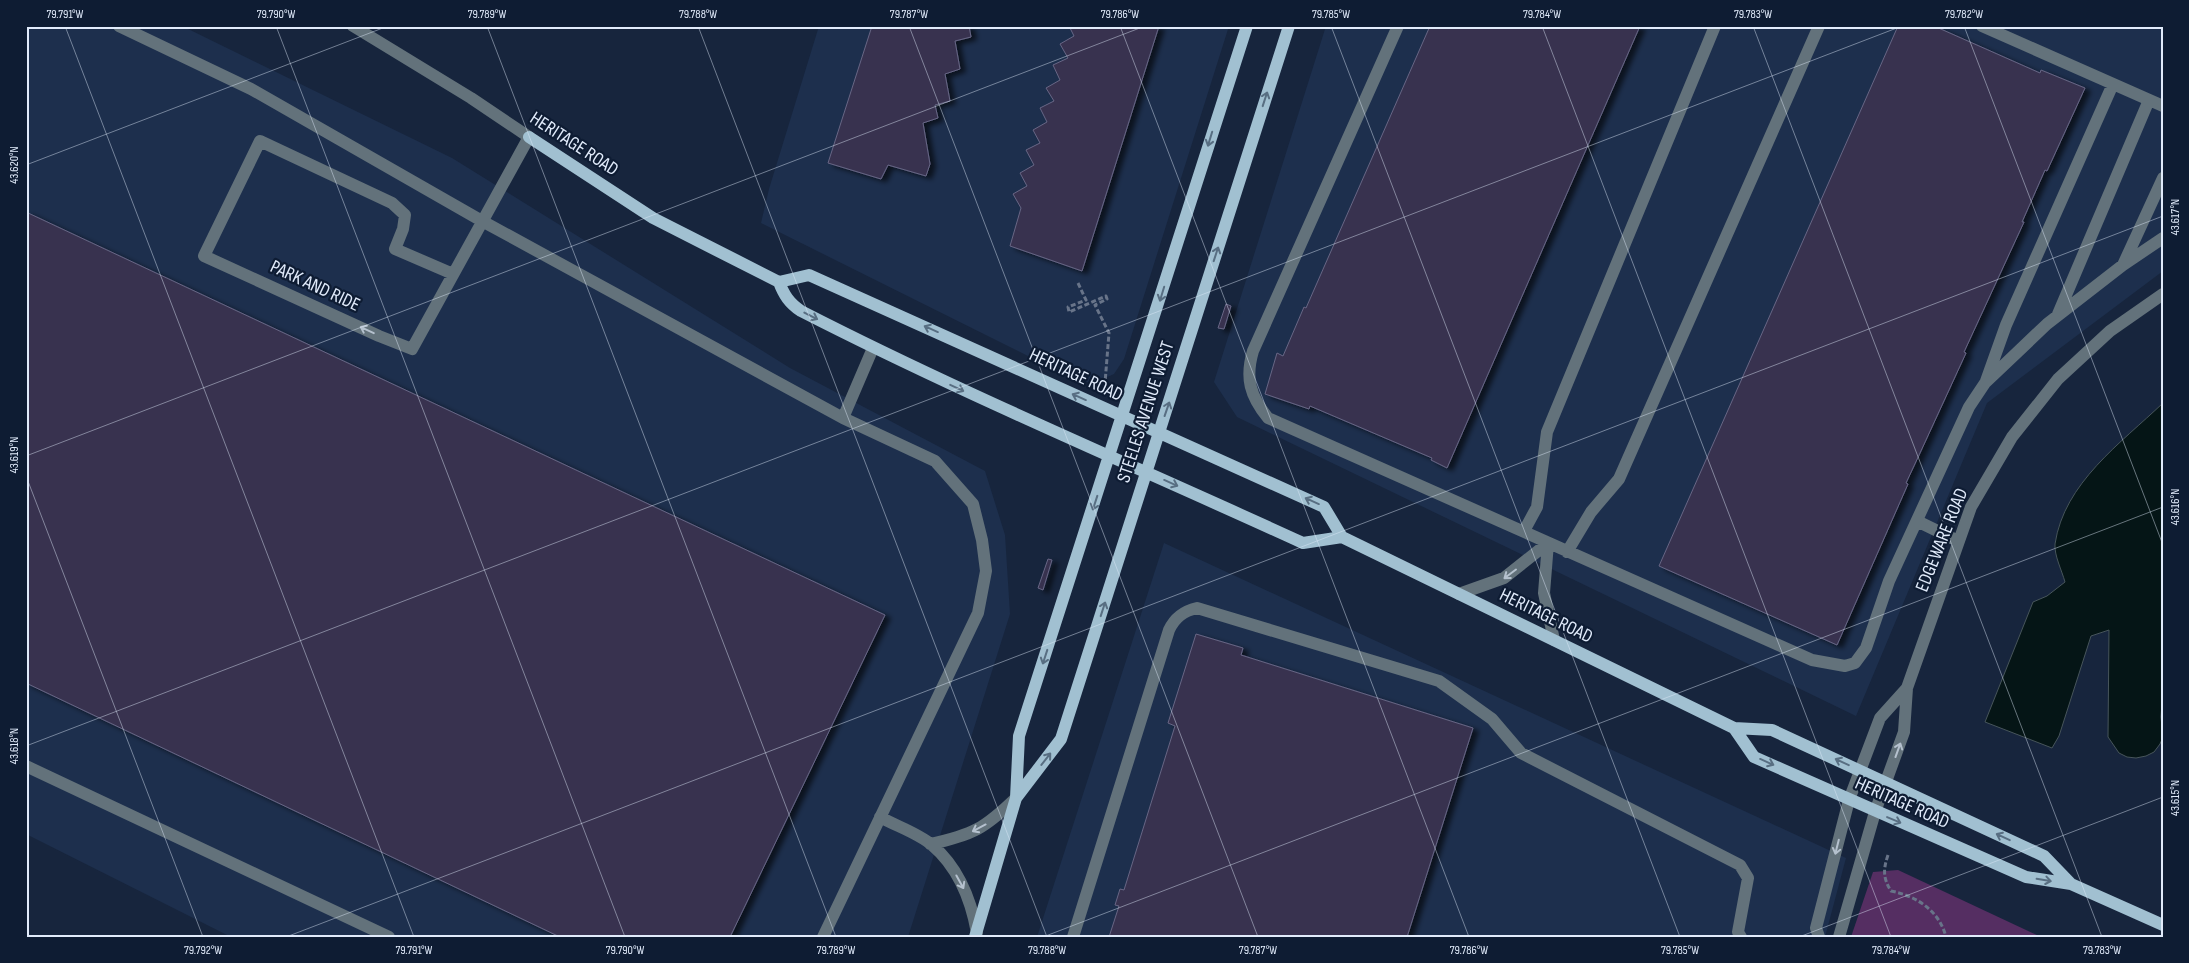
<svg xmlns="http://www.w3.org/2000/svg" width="2189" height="963" font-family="'Sofia Sans Condensed',sans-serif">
  <defs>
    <filter id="shadow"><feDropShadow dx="5.5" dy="3" stdDeviation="2.5" flood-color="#0009"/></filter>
  </defs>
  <rect width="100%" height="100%" fill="#17253d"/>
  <!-- built -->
  <path fill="#1d2f4d" d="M26 26H182L452 158 790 368 985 471 1005 535 1010 614 908 937H231L26 834Z
    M819 26H1229L1124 359 1114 374 1096 382H1080L761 223 769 189Z
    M1326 26H2163V271L1987 403 1856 716 1237 417 1214 382Z
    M1164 543 1846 858 1825 937H1037Z"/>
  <!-- green -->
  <path fill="#552e62" d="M1898 870 2041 937H1851L1873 872Z"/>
  <!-- water -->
  <path fill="#051516" stroke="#47555b" d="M2163 403V688L2161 717 2163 737 2160 744 2154 752 2146 756 2136 758 2127 757 2119 753 2108 737 2109 630 2091 636 2059 736 2052 748 1985 722 2033 602 2047 596 2065 582C2062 571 2054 555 2055 544 2064 483 2121 443 2163 403Z"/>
  <!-- building -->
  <path fill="#373350" stroke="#686685" filter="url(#shadow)" d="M872 26H969L971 37 955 41 960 69 945 74 950 101 935 105 938 118 923 123 930 164 926 176 888 165 881 179 828 163Z
    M1069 26H1159L1082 271 1010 246 1021 208 1013 194 1027 186 1020 173 1034 165 1026 150 1040 143 1033 130 1047 122 1040 108 1054 101 1046 88 1060 80 1053 65 1068 58 1060 44 1074 36Z
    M1430 26H1640L1447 468 1431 460 1432 458 1310 406 1309 409 1265 394 1277 353 1283 356 1304 307 1306 308Z
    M1898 26H1934L2040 73 2041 70 2085 88 2047 171 2045 170 2022 222H2024L1964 352 1966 353 1920 453 1906 483 1908 484 1837 645 1659 566Z
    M26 212 885 615 730 937H560L26 683Z
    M1226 304 1231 306 1224 329 1218 328Z
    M1048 559 1052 560 1043 590 1038 588Z
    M1196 634 1243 648 1241 655 1473 728 1407 937H1109L1119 906 1115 905 1120 889 1124 890 1175 726 1168 723Z"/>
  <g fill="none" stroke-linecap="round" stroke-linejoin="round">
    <!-- path -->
    <path stroke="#687489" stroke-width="3" stroke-dasharray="5 2.5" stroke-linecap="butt" d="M1078 283 1086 300 1068 307 1069 312 1106 296 1107 299 1095 305 1109 333 1105 383
      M1888 855C1883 870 1883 878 1891 891 1916 896 1939 910 1946 937"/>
    <!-- minor -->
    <path stroke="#63727b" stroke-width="12" d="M119 26 251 89 482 221 843 418 935 461 973 504 982 540 986 571 978 613 823 937
      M353 26 471 98 529 137 412 349 379 336 204 256 260 141 392 203 405 215 403 229 395 249 453 274
      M1398 26 1253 351C1245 378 1250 396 1268 418L1812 660 1845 666 1855 663 1866 648 1889 581 1969 407 1985 383 2047 324 2123 265 2163 238
      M1982 26 2163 106
      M2123 265 2163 178
      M2058 314 2149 100
      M1986 381 2006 325 2113 84
      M843 418 873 348
      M1917 521 1958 541
      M1524 531 1537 507 1547 432 1715 26
      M1548 543 1544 593 1554 640
      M1567 552 1591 512 1619 479 1819 26
      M1459 594 1504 578 1548 543
      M26 766 389 937
      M880 817C896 826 918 833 932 845 959 868 971 899 977 933
      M930 844C973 835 985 828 1016 798
      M1073 937 1169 630C1175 617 1184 611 1197 608L1439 681 1492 719 1521 753 1740 865 1748 878 1738 932 1741 937
      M1819 937 1816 928 1849 800 1880 718 1907 688
      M1839 937 1875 812 1904 732 1907 688 1971 507 2012 437 2058 379 2110 331 2163 294"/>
    <!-- major -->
    <path stroke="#a1c0d1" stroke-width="12" d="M529 137 653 218 779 282C784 295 789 303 801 311 965 395 1135 466 1303 543L1342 537
      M779 282 809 275 1324 507 1342 537 1734 728 1772 730 2044 856 2071 884
      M1734 728 1754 757 2026 877 2071 884 2163 925
      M1016 798 1061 739 1289 26
      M975 937 1016 798 1019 736 1247 26"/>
  </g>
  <!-- one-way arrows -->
  <defs><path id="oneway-shaft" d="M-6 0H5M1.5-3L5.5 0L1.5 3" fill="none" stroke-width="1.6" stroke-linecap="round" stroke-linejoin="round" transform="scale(1.25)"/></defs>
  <g stroke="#586e82">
    <use href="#oneway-shaft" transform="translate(1265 99) rotate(-72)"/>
    <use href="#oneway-shaft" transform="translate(1210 139) rotate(107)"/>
    <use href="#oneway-shaft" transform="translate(1216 254) rotate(-72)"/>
    <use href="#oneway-shaft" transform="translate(1162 294) rotate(107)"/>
    <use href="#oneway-shaft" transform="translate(811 316) rotate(27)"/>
    <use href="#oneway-shaft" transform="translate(931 329) rotate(-156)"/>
    <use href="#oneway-shaft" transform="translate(957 388) rotate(25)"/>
    <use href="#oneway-shaft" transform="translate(1079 397) rotate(-156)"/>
    <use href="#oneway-shaft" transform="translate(1167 409) rotate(-71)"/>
    <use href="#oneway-shaft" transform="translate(1171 483) rotate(24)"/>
    <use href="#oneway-shaft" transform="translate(1312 501) rotate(-156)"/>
    <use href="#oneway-shaft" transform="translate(1095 503) rotate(108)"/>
    <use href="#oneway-shaft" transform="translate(1103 609) rotate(-72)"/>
    <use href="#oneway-shaft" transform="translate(1045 657) rotate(108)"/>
    <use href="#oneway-shaft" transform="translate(1046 759) rotate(-52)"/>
    <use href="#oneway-shaft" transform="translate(1767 762) rotate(24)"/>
    <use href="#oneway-shaft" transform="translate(1842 762) rotate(-155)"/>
    <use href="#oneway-shaft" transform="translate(1894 820) rotate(23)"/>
    <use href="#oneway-shaft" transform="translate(2003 837) rotate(-155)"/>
    <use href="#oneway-shaft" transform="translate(2044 880) rotate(9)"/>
  </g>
  <g stroke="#b5c1ce">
    <use href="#oneway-shaft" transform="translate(367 330) rotate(-155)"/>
    <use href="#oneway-shaft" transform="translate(1510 574) rotate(143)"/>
    <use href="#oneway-shaft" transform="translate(1898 750) rotate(-70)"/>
    <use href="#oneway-shaft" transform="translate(979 828) rotate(152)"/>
    <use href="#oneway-shaft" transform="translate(1837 847) rotate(104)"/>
    <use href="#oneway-shaft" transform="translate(960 882) rotate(61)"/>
  </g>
  <!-- ticks -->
  <path fill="none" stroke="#e1ebfb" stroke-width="1" stroke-opacity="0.45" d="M65 26 414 937M276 26 625 937M487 26 836 937M698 26 1047 937M909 26 1258 937M1120 26 1469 937M1331 26 1680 937M1542 26 1891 937M1753 26 2102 937M1964 26 2163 545M26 165 388 26M26 456 1145 26M26 476 203 937M26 746 1902 26M286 937 2163 216M1043 937 2163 507M1799 937 2163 797"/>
  <g text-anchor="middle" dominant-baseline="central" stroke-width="4.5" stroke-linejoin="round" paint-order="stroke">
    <!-- street labels -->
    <g font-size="19" fill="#e1ebfb" stroke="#0e1c33">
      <text transform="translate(574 144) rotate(33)">HERITAGE ROAD</text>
      <text transform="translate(315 286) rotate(25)">PARK AND RIDE</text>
      <text transform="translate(1076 375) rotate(25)">HERITAGE ROAD</text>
      <text transform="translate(1146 412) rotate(-72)">STEELES AVENUE WEST</text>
      <text transform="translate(1942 540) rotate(-68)">EDGEWARE ROAD</text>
      <text transform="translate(1546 616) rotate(26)">HERITAGE ROAD</text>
      <text transform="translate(1902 803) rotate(24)">HERITAGE ROAD</text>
    </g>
  </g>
  <!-- border -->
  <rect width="2189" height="963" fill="none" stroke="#0e1c33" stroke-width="55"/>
  <rect x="28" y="28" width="2134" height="908" fill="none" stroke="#e1ebfb" stroke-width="2"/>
  <g font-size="12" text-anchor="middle" fill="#e1ebfb">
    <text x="65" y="18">79.791°W</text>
    <text x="276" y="18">79.790°W</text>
    <text x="487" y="18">79.789°W</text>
    <text x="698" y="18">79.788°W</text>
    <text x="909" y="18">79.787°W</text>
    <text x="1120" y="18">79.786°W</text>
    <text x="1331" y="18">79.785°W</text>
    <text x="1542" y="18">79.784°W</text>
    <text x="1753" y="18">79.783°W</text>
    <text x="1964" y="18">79.782°W</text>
    <text transform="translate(14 165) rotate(-90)" y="4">43.620°N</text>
    <text transform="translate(2175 217) rotate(-90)" y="4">43.617°N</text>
    <text transform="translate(14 455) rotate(-90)" y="4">43.619°N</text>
    <text transform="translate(2175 507) rotate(-90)" y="4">43.616°N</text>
    <text transform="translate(14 746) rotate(-90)" y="4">43.618°N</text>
    <text transform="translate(2175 798) rotate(-90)" y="4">43.615°N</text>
    <text x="203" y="954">79.792°W</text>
    <text x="414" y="954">79.791°W</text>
    <text x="625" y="954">79.790°W</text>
    <text x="836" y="954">79.789°W</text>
    <text x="1047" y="954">79.788°W</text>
    <text x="1258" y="954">79.787°W</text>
    <text x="1469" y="954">79.786°W</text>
    <text x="1680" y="954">79.785°W</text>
    <text x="1891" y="954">79.784°W</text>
    <text x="2102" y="954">79.783°W</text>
  </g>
</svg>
